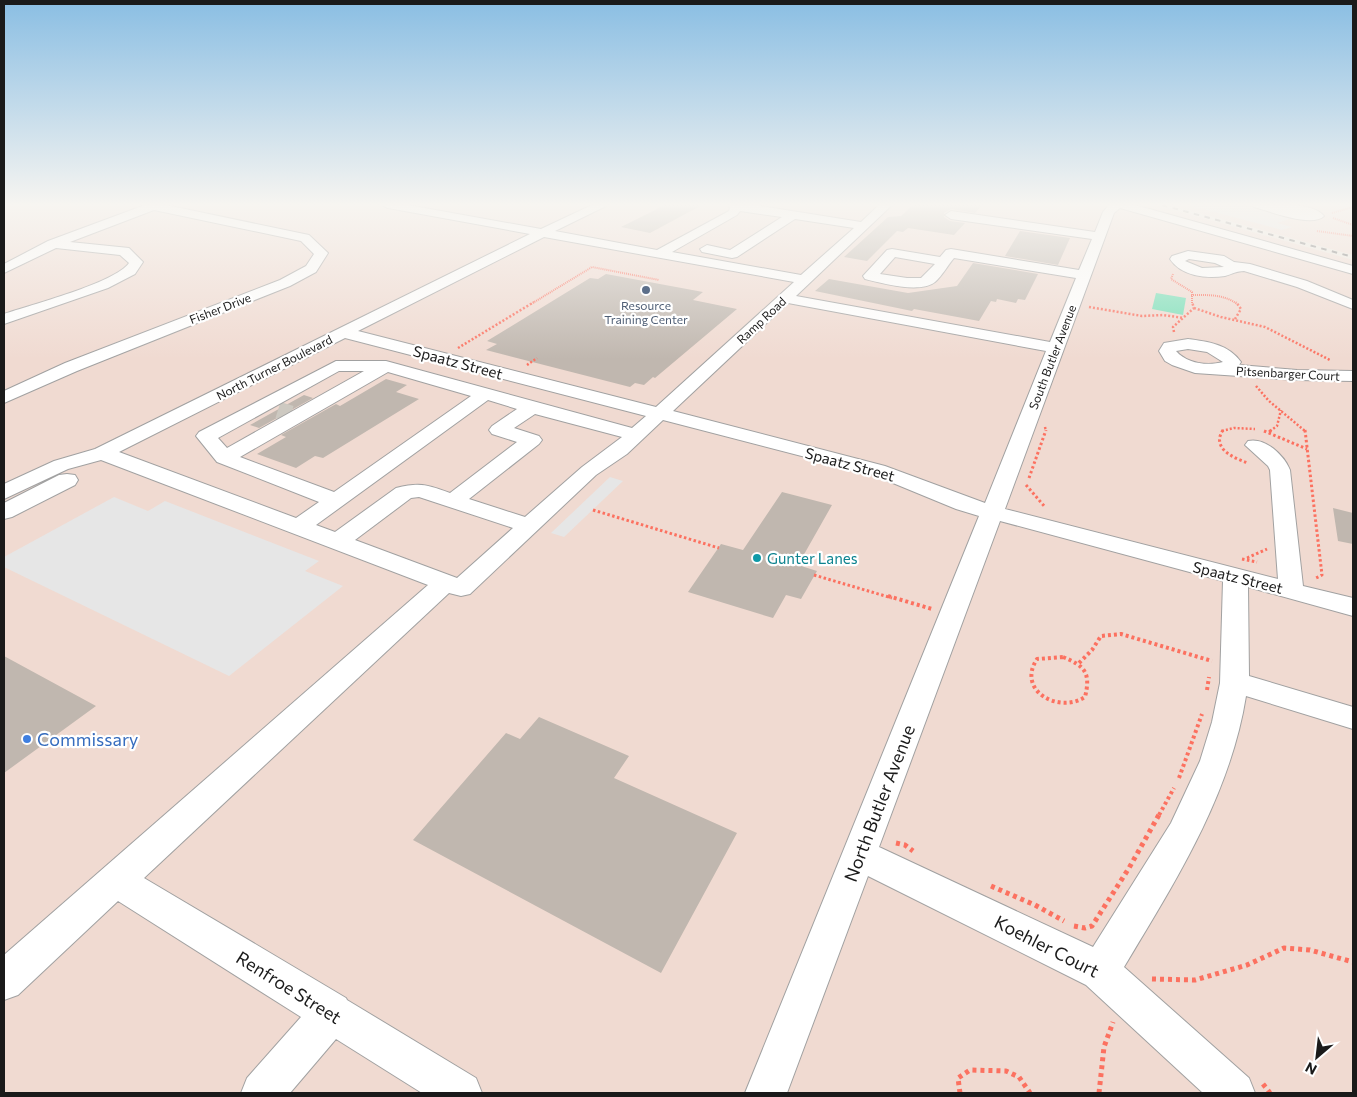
<svg xmlns="http://www.w3.org/2000/svg" width="1357" height="1097" font-family="Commissioner,sans-serif">
  <rect width="100%" height="100%" fill="#ede8df"/>
  <!-- military -->
  <path fill="#f0dad1" d="M4 205H1156L1353 260V1093H4Z
    M1170 205H1353V255Z"/>
  <!-- pitch -->
  <path fill="#7adfb8" d="M1156 293 1186 298 1183 315 1152 309Z"/>
  <!-- parking -->
  <path fill="#e6e6e6" d="M1188 205H1249L1295 217 1277 223 1292 227 1282 230Z
    M610 477 623 481 564 537 551 533Z
    M114 497 148 511 165 501 319 561 305 571 343 586 229 676 4 567V557Z"/>
  <!-- building -->
  <path fill="#c0b7af" d="M665 205H702L650 233 621 227Z
    M913 205H982L975 213 951 209 944 213V217L950 221 965 223 954 235 908 228 903 232 897 231 867 261 844 257 888 217 901 216Z
    M1020 231 1070 238 1058 265 1005 256Z
    M973 263 1038 274 1025 300 1018 299 1016 303 997 299 996 302 991 301 979 321 914 309 912 311 815 291 829 279 908 293 957 286Z
    M606 274 703 292 693 300 737 309 655 378 653 377 644 385 635 383 630 387 486 350 497 344 487 341 590 278 598 279Z
    M386 379 407 385 396 392 419 399 323 458 315 456 296 468 257 454 286 437 281 435 336 404 340 406Z
    M304 395 313 398 259 428 250 425Z
    M782 492 832 505 798 565 817 571 801 599 786 595 773 618 688 592 721 544 743 550Z
    M1333 508 1353 513V544L1338 541Z
    M4 656 96 706 4 773Z
    M539 717 629 756 614 778 737 833 661 973 413 840 506 733 520 739Z"/>
  <g fill="none" stroke-linecap="round" stroke-linejoin="round">
    <!-- minor-tunnel -->
    <path stroke="#cdc9c1" stroke-width="17" stroke-dasharray="17 9" stroke-linecap="butt" d="M278 410 291 414"/>
    <!-- minor casing -->
    <g stroke="#a1a1a1" stroke-width="2">
      <path id="minor" d="M145 205H166L309 235 328 253 316 272 290 286 77 371 4 403V391L65 363 280 280 306 266 314 254 301 241 154 210 70 242 129 248 143 262 135 274 108 288 4 324V314C30 305 115 283 129 263L120 255 56 248 4 273V264L48 241Z
        M382 205H408L541 229 592 205H608L555 231 657 250 729 211 730 208 728 205H754L861 222 879 205H892L796 296 1050 342 1076 278 954 258C948 265 942 276 935 282 920 294 881 283 865 279L863 276 887 250 892 249 940 257 946 250 951 249 1079 270 1092 239 951 219 945 215 951 211 1095 232 1103 212 1109 205H1135L1353 266V274L1120 208 1114 213 1005 509 1278 579 1270 470 1268 466 1245 445 1248 441C1265 437 1284 455 1290 470L1303 586 1353 598V616L1248 587 1249 676 1353 707V729L1246 696C1230 796 1175 882 1124 967L1249 1078 1255 1093H1203L1086 985 868 876 787 1093H745L979 516 956 509 871 474 663 420 627 454 596 475 470 594 461 596 449 593 144 878 346 998 347 1000 476 1078 482 1093H422L336 1039 290 1093H241L247 1078 301 1017 118 901 18 995 4 1000V955L428 585 101 460 68 469 4 499V484L54 461 95 449 530 234 388 208ZM740 211 782 217 730 250 707 245 700 249 702 252 732 258 737 257 795 219 854 228 801 275 672 252 737 215ZM544 237 794 282 656 407 358 331ZM895 257 935 264 921 278H907L880 274ZM788 303 1046 351 985 503 885 466 673 411ZM345 338 646 416 632 428 386 361H336L199 432 196 436 217 462 319 502 296 518 119 452ZM339 371H364L227 448 218 438ZM388 372 471 396 334 492 240 457ZM488 400 517 409 492 426 489 430 492 434 517 442 450 493C427 485 421 482 396 488L335 532 316 525ZM535 414 622 437 582 467 525 517 469 499 539 444 542 440 539 436 514 428ZM419 497 513 528 457 578 355 540 411 498ZM1000 521 1223 581 1220 683 1212 722 1200 761 1171 823 1093 947 879 847Z
        M1252 205C1270 205 1312 201 1324 216 1312 228 1269 211 1254 207Z
        M1188 251 1224 256 1234 262 1250 264 1307 281 1353 300V309L1297 287 1244 271C1237 271 1232 274 1225 276 1206 279 1181 276 1170 259L1172 256ZM1189 259 1215 263 1224 267 1202 268 1185 261Z
        M1188 339C1209 342 1228 344 1241 362L1239 365 1297 370 1353 371V381L1297 380 1195 373 1172 365 1165 361 1159 351 1164 343ZM1188 349 1207 352 1223 362C1208 366 1187 364 1176 351Z
        M67 474 75 475 78 480 75 485 12 517 4 519V503L59 475Z"/>
    </g>
    <!-- path-far4 -->
    <path stroke="#fc7160" stroke-width="2" stroke-dasharray="1 1" stroke-linecap="butt" d="M1332 213 1353 207
      M1333 218 1353 225
      M1317 231 1353 236
      M1173 274 1171 279 1192 292V304
      M1191 295C1207 295 1224 294 1237 304
      M531 304 592 267 659 280"/>
    <!-- path-far3 -->
    <path stroke="#fc7160" stroke-width="2.5" stroke-dasharray="2 2" stroke-linecap="butt" d="M1089 307 1142 316 1163 315 1184 318
      M1194 308 1221 317 1265 327 1330 360
      M1235 319 1241 309 1236 302
      M1174 332 1173 327 1194 308 1192 302
      M458 348 534 302
      M527 365 537 358
      M1256 386 1269 401 1305 431
      M1045 427 1046 431
      M1222 431 1234 428 1255 429
      M1270 431 1277 426 1281 410"/>
    <!-- path-far2 -->
    <path stroke="#fc7160" stroke-width="3" stroke-dasharray="2.5 2.5" stroke-linecap="butt" d="M1223 430C1211 448 1233 458 1248 463
      M1305 430 1322 575 1316 578
      M1264 431 1307 449
      M1269 432 1272 430
      M1029 478 1046 430
      M1026 485 1045 507
      M593 510 719 548
      M1247 558 1267 549
      M1242 559 1257 562
      M814 575 892 598"/>
    <!-- path-far1 -->
    <path stroke="#fc7160" stroke-width="4" stroke-dasharray="3 3" stroke-linecap="butt" d="M888 596 932 609
      M1063 657C1085 666 1091 673 1085 697 1059 714 1016 691 1037 659Z
      M1079 663 1092 650 1101 636 1121 634 1212 661
      M1207 690 1209 677
      M1179 778 1202 714
      M1159 815 1174 788"/>
    <!-- path -->
    <path stroke="#fc7160" stroke-width="5" stroke-dasharray="4 4" stroke-linecap="butt" d="M896 843 905 845 913 851
      M991 886 1035 905 1064 921
      M1074 926 1085 928 1092 926 1129 868 1160 813
      M1152 979 1195 980 1247 965 1284 948 1310 950 1353 962
      M1263 1084 1270 1093
      M960 1093 958 1078 970 1070 1006 1071 1019 1077 1030 1093
      M1099 1093 1104 1047 1113 1022"/>
    <!-- minor -->
    <use href="#minor" fill="#fff" fill-rule="evenodd"/>
    <!-- rail -->
    <path stroke="#686868" stroke-width="2" stroke-dasharray="5.5 5.5" stroke-linecap="butt" d="M1162 205 1353 257"/>
  </g>
  <!-- sky -->
  <linearGradient id="sky" x2="0" y2="1"><stop stop-color="#8abee3"/><stop offset="0.57" stop-color="#f7f5f1"/><stop offset="1" stop-color="#f7f5f1" stop-opacity="0"/></linearGradient>
  <rect width="1357" height="359" fill="url(#sky)"/>
  <!-- markers -->
  <circle fill="#5c6f8a" stroke="#fff" stroke-width="2" cx="646" cy="290" r="5"/>
  <circle fill="#0f9aa8" stroke="#fff" stroke-width="2" cx="757" cy="558" r="5"/>
  <circle fill="#3f7fe0" stroke="#fff" stroke-width="2" cx="27" cy="739" r="5"/>
  <g text-anchor="middle" dominant-baseline="central" stroke-width="4.5" stroke-linejoin="round" paint-order="stroke">
    <!-- far-service labels -->
    <g font-size="12" fill="#4e5e75" stroke="#fff">
      <text x="646" y="305">Resource<tspan x="646" dy="14">Training Center</tspan></text>
    </g>
    <!-- far-street labels -->
    <g font-size="12" fill="#1a1a1a" stroke="#fff">
      <text transform="translate(220 308) rotate(-21)">Fisher Drive</text>
      <text transform="translate(761 320) rotate(-43)">Ramp Road</text>
      <text transform="translate(1052 357) rotate(-69)">South Butler Avenue</text>
      <text transform="translate(274 367) rotate(-27)">North Turner Boulevard</text>
      <text transform="translate(1288 373) rotate(3)">Pitsenbarger Court</text>
    </g>
    <!-- street labels -->
    <g font-size="15" fill="#1a1a1a" stroke="#fff">
      <text transform="translate(458 362) rotate(15)">Spaatz Street</text>
      <text transform="translate(850 464) rotate(15)">Spaatz Street</text>
      <text transform="translate(1238 577) rotate(14)">Spaatz Street</text>
    </g>
    <!-- culture labels -->
    <g font-size="15" fill="#0d838f" stroke="#fff" text-anchor="start">
      <text x="767" y="558">Gunter Lanes</text>
    </g>
    <!-- near-shop labels -->
    <g font-size="18" fill="#366cbe" stroke="#fff" text-anchor="start">
      <text x="37" y="739">Commissary</text>
    </g>
    <!-- near-street labels -->
    <g font-size="18" fill="#1a1a1a" stroke="#fff">
      <text transform="translate(879 803) rotate(-69)">North Butler Avenue</text>
      <text transform="translate(1047 946) rotate(27)">Koehler Court</text>
      <text transform="translate(289 987) rotate(32)">Renfroe Street</text>
    </g>
  </g>
  <!-- border -->
  <rect width="1357" height="1097" fill="none" stroke="#1a1a1a" stroke-width="10"/>
  <!-- north arrow -->
  <g transform="translate(1317 1057) rotate(208)" stroke="#ffffff" stroke-width="4" paint-order="stroke">
  <path d="M0-4L9 19L0 12L-9 19Z" fill="#1a1a1a"/>
  <text y="-8" font-size="14" font-weight="bold" text-anchor="middle" fill="#1a1a1a">N</text>
  </g>
</svg>
